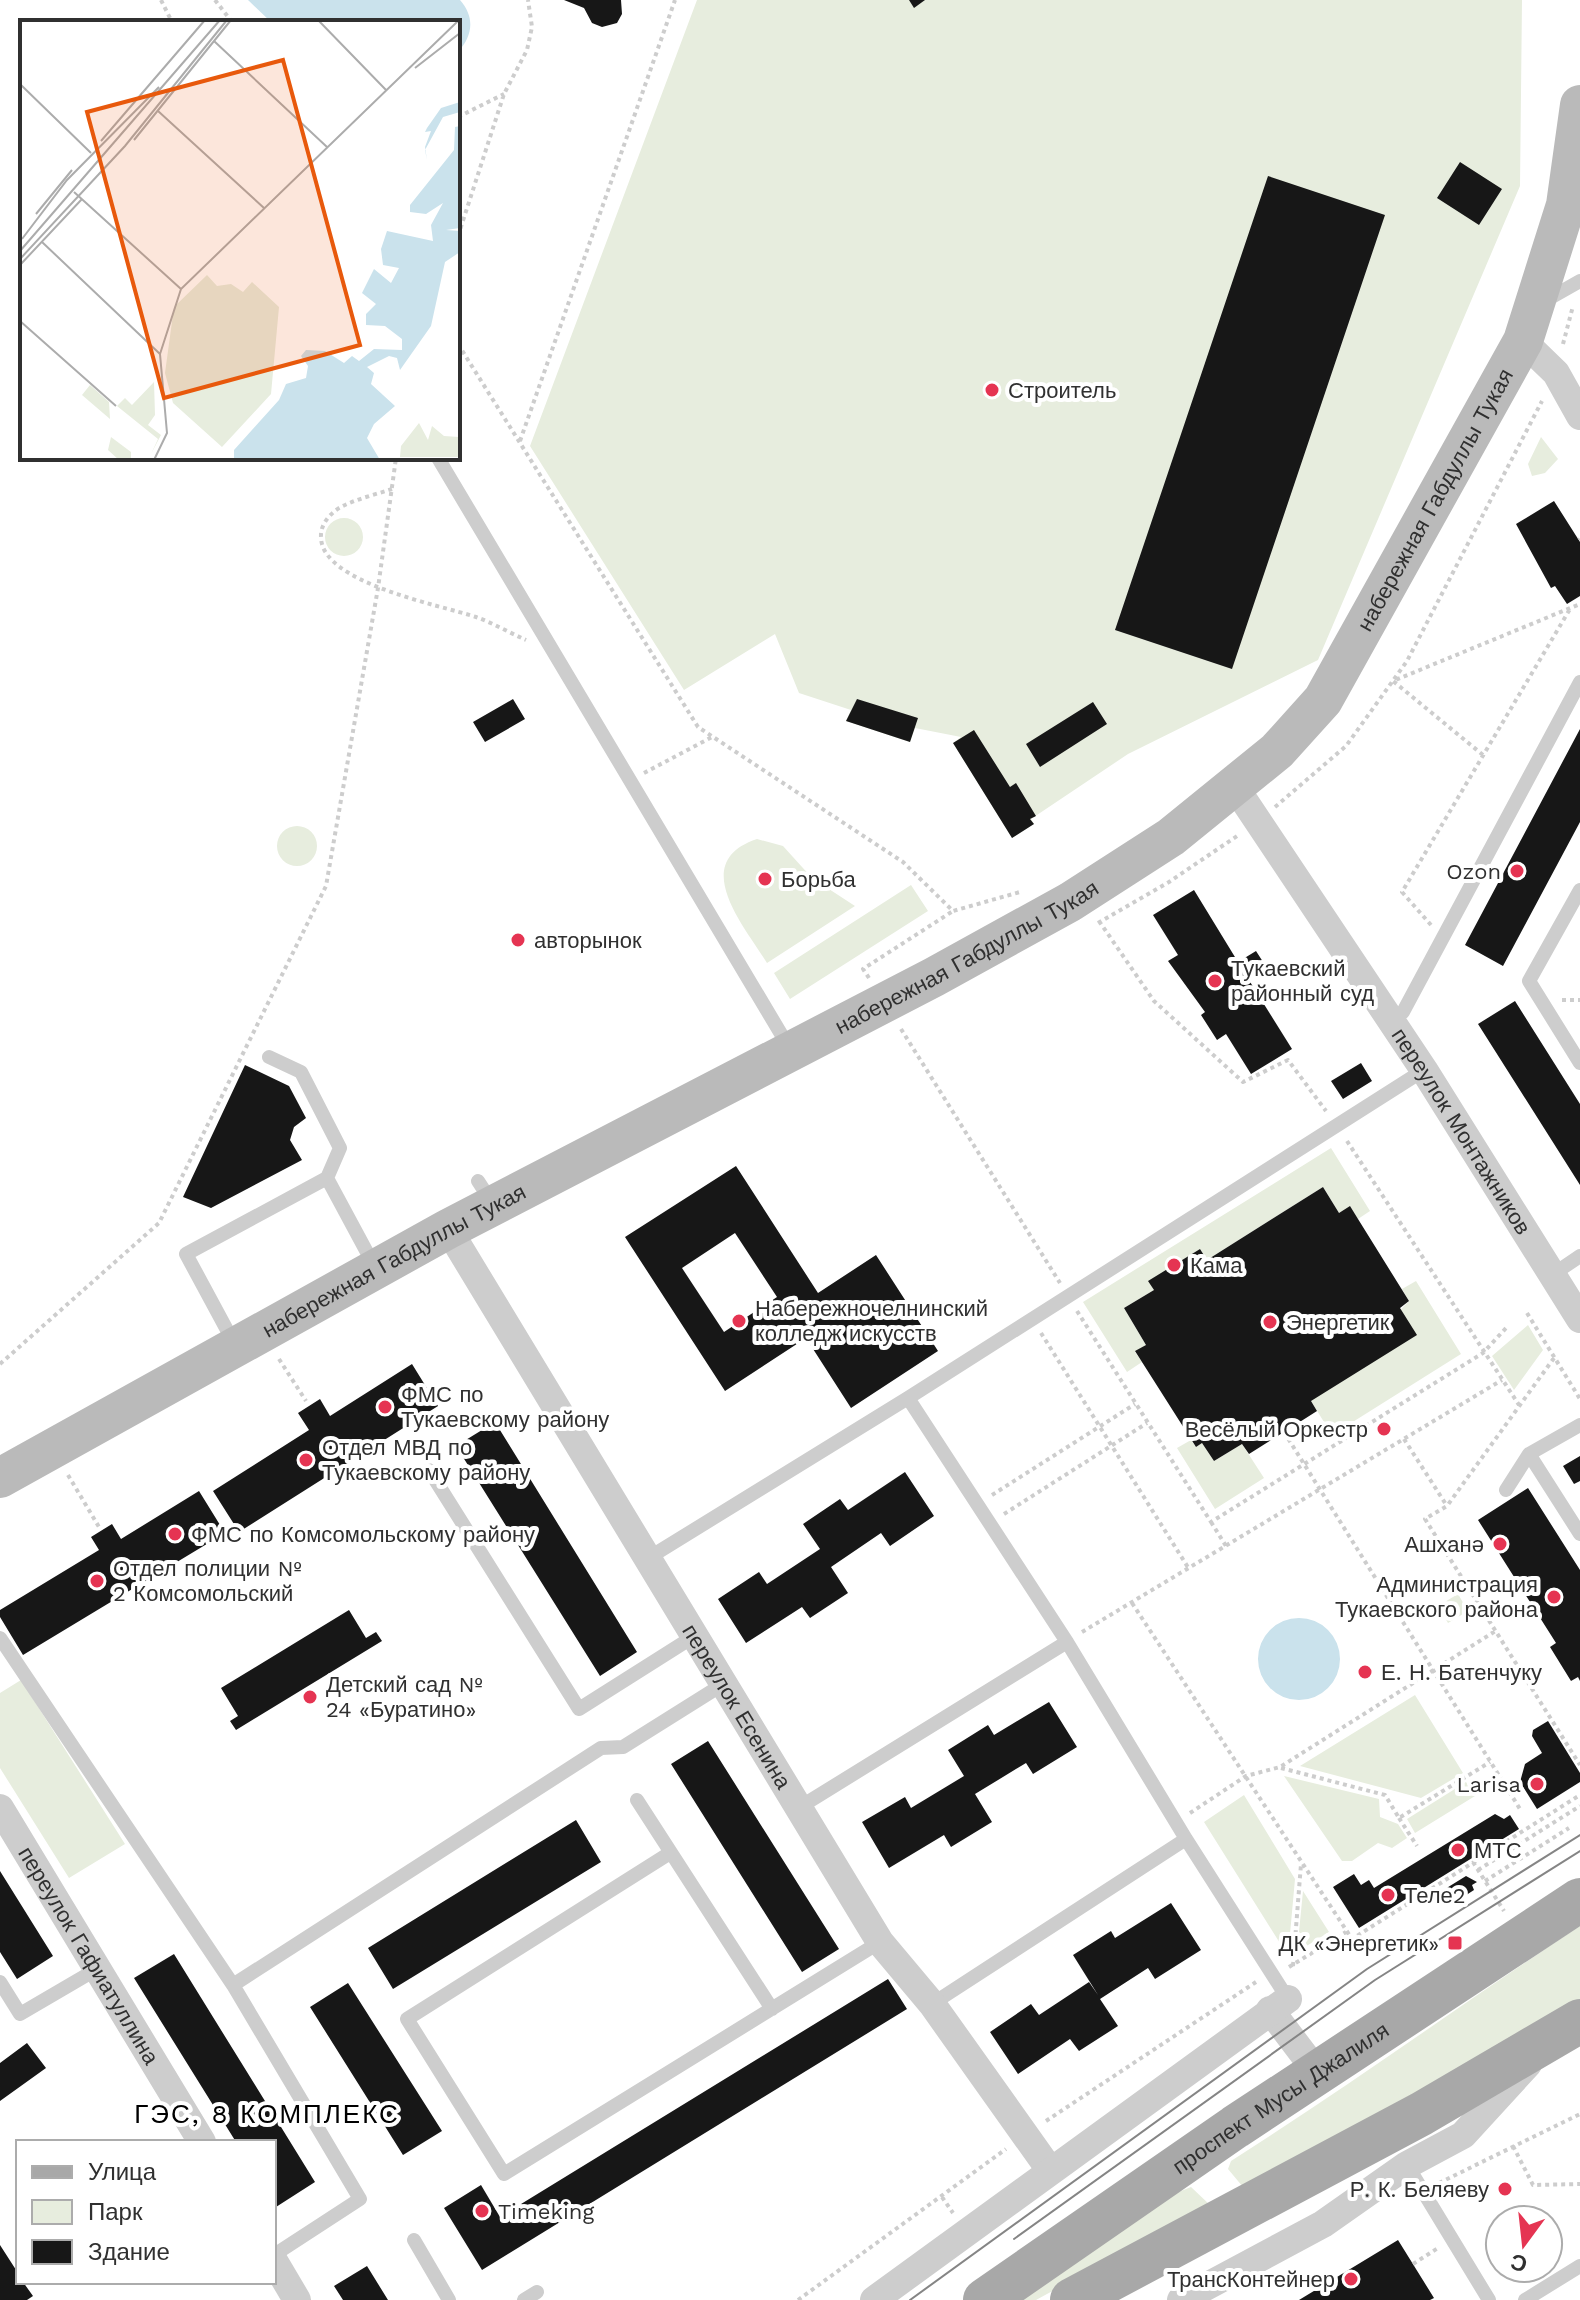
<svg xmlns="http://www.w3.org/2000/svg" width="1580" height="2300" font-family="'Work Sans',sans-serif">
  <rect width="100%" height="100%" fill="#fff"/>
  <!-- green -->
  <path fill="#e7edde" d="M697 0H1522L1520 186 1318 660 1128 754 1031 819 1034 824 1012 838 953 743 961 737 915 728 910 742 846 721 851 710 799 693 775 634 684 690 530 446Z
    M1541 437 1558 459 1545 473 1532 476 1528 464Z
    M325 537a19 19 0 1 1 38 0a19 19 0 1 1-38 0Z
    M277 846a20 20 0 1 1 40 0a20 20 0 1 1-40 0Z
    M757 839 783 846 812 878 855 906 767 963C744 926 688 862 757 839Z
    M911 885 928 911 790 999 774 973Z
    M1331 1148 1370 1211 1358 1219 1350 1207 1339 1213 1323 1187 1207 1260 1200 1249 1149 1281 1154 1290 1124 1308 1146 1345 1135 1352 1142 1362 1127 1372 1083 1302Z
    M1416 1281 1461 1354 1332 1435 1311 1401 1409 1301 1402 1289Z
    M1528 1325 1543 1350 1514 1390 1492 1356Z
    M1191 1440 1196 1447 1202 1443 1214 1461 1242 1444 1264 1478 1215 1509 1177 1448Z
    M1458 1594 1468 1611 1448 1623 1438 1606Z
    M21 1680 125 1844 69 1878 0 1768V1693Z
    M1415 1695 1463 1773 1421 1798 1300 1766Z
    M1284 1776 1379 1799 1380 1817 1398 1824 1407 1838 1392 1848 1378 1843 1352 1861H1342Z
    M1466 1782 1475 1796 1415 1833 1407 1819Z
    M1244 1795 1295 1879 1288 1956 1204 1822Z
    M1303 1891 1329 1932 1297 1952Z
    M1580 1926V1999L1441 2084 1243 2187 1228 2169 1231 2161C1349 2086 1463 2003 1580 1926Z
    M1191 2187 1210 2205 1036 2300H1013L1151 2203Z"/>
  <!-- water -->
  <path fill="#cae2ec" d="M248 0H460C475 17 473 36 458 52V22H271Z
    M1258 1659a41 41 0 1 1 82 0a41 41 0 1 1-82 0Z"/>
  <!-- building -->
  <path fill="#171717" fill-rule="evenodd" d="M564 0H621L622 14 617 23 602 27 592 23 584 8Z
    M909 0H925L914 8Z
    M1460 162 1502 189 1479 225 1437 198Z
    M1268 176 1385 215 1232 669 1115 630Z
    M1554 501 1580 542V596L1567 604 1555 586 1551 588 1516 524Z
    M513 699 525 719 485 742 473 722Z
    M857 699 918 718 910 742 846 721Z
    M1093 702 1107 724 1040 767 1026 744Z
    M1580 729V822L1503 966 1465 945Z
    M974 730 1010 787 1016 783 1036 816 1030 819 1034 824 1012 838 953 743Z
    M1194 890 1238 962 1256 951 1265 965 1247 977 1292 1049 1251 1074 1226 1034 1217 1040 1201 1015 1205 1012 1168 961 1178 955 1153 915Z
    M1515 1001 1580 1104V1185L1478 1024Z
    M1361 1063 1372 1081 1343 1099 1331 1081Z
    M245 1065 289 1086 306 1118 294 1127 290 1140 302 1160 211 1208 183 1197Z
    M736 1166 818 1293 876 1255 938 1351 851 1408 806 1338 725 1391 625 1237ZM735 1233 777 1297 724 1332 682 1268Z
    M1323 1187 1339 1213 1350 1206 1358 1219 1409 1301 1400 1308 1417 1335 1311 1401 1317 1411 1284 1432 1249 1454 1242 1444 1214 1461 1202 1443 1196 1447 1135 1351 1146 1345 1124 1308 1154 1290 1148 1281 1200 1249 1207 1260Z
    M412 1364 438 1406 239 1532 213 1491 309 1430 298 1413 320 1399 330 1416Z
    M495 1422 637 1652 600 1676 456 1446Z
    M1580 1456V1481L1574 1484 1563 1466Z
    M905 1472 934 1516 890 1546 881 1533 831 1567 848 1593 810 1618 802 1607 746 1643 718 1599 759 1572 767 1584 820 1549 803 1524 840 1499 848 1510Z
    M1528 1488 1580 1570V1681L1578 1677 1571 1681 1550 1647 1556 1643 1478 1520Z
    M199 1491 225 1533 23 1655 0 1617V1610L99 1550 91 1537 112 1524 121 1539Z
    M349 1610 366 1638 376 1632 382 1641 236 1730 230 1721 238 1716 221 1688Z
    M1049 1702 1077 1747 1033 1774 1026 1763 975 1794 992 1822 951 1847 944 1835 889 1868 862 1822 905 1797 911 1808 964 1776 948 1750 988 1725 994 1735Z
    M1548 1721 1580 1773V1782L1537 1809 1520 1782 1525 1764 1542 1753 1532 1736 1533 1730Z
    M708 1741 839 1949 802 1972 671 1764Z
    M1495 1814 1504 1819 1510 1815 1519 1829 1359 1928 1333 1887 1354 1874 1361 1885 1369 1880 1374 1888Z
    M576 1820 601 1862 393 1989 368 1948Z
    M0 1871 53 1956 17 1979 0 1952Z
    M1466 1876 1477 1882 1472 1885 1474 1890 1454 1903 1445 1889Z
    M1171 1903 1201 1950 1155 1979 1148 1968 1100 1999 1118 2026 1079 2051 1070 2039 1018 2074 990 2032 1031 2004 1039 2015 1089 1982 1098 1995 1073 1955 1111 1931 1115 1938Z
    M174 1954 315 2182 276 2207 274 2142H236L134 1978Z
    M888 1979 907 2009 482 2270 444 2208 481 2185 500 2217Z
    M348 1983 442 2131 403 2155 310 2007Z
    M27 2043 46 2068 0 2101V2063Z
    M1398 2240 1434 2298 1430 2300H1299Z
    M0 2245 18 2273V2282H23L33 2296 27 2300H0Z
    M367 2266 388 2300H343L334 2286Z"/>
  <g fill="none" stroke-linecap="round" stroke-linejoin="round">
    <!-- path -->
    <path stroke="#cdcdcd" stroke-width="4" stroke-dasharray="4 4" stroke-linecap="butt" d="M161 0 172 22
      M215 0 232 22
      M458 117 504 94
      M458 236 504 94 527 50 532 27 528 0
      M458 344 698 727 903 862 953 911 1020 892
      M1563 344 1573 306
      M520 441 675 0
      M392 489C377 494 360 498 345 505 333 510 320 523 321 537 321 583 440 605 476 617 493 623 510 633 526 640
      M1579 540 1580 539
      M1483 755 1393 681 1580 604
      M644 773 712 737
      M1275 807 1346 746 1407 661 1542 401
      M1099 921 1154 1001 1243 1082 1288 1060 1326 1111
      M1098 923 1169 882 1240 834
      M1431 925 1402 892 1570 609
      M869 978 863 969 953 911
      M1562 1000H1580
      M901 1029 1060 1283
      M1347 1141 1519 1405
      M1077 1311 1211 1522 1483 1353 1506 1328
      M1527 1313 1580 1399
      M1041 1333 1189 1569
      M1554 1358 1447 1506 1425 1519 1580 1765
      M279 1359 306 1401
      M0 1364 159 1223 326 886 378 588 396 458
      M1284 1432 1520 1809
      M1404 1439 1447 1506
      M68 1475 99 1527
      M992 1495 1135 1404
      M1004 1514 1147 1423
      M1211 1522 1226 1546
      M1132 1603 1352 1939 1580 1795
      M1082 1632 1502 1380
      M1281 1768 1385 1795 1399 1818 1490 1762
      M1190 1813 1246 1776 1280 1767 1497 1630
      M1399 1818 1417 1846
      M1473 1862 1504 1911
      M1478 1870 1580 1806
      M1485 1881 1569 1828
      M1352 1939 1382 1951
      M1293 1966 1301 1864
      M1289 1967 1346 1932
      M1046 2121 1256 1982
      M1513 2146 1533 2185 1580 2184
      M1439 2183 1580 2114
      M942 2197 953 2213
      M1413 2264 1438 2248
      M798 2300 1006 2149"/>
    <!-- lane -->
    <path stroke="#cdcdcd" stroke-width="14" d="M1543 302 1580 281
      M438 458 790 1049
      M1580 890 1529 981 1580 1063
      M1403 1012 1580 682
      M269 1057 301 1072 340 1148 327 1178
      M478 1181 493 1204
      M1552 1275 1580 1256
      M234 1343 186 1254 327 1178 376 1269
      M908 1398 1067 1642 1186 1839 1288 1999
      M1529 1454 1580 1534
      M429 1470 579 1709 696 1635
      M1506 1490 1529 1454 1580 1425
      M650 1557 908 1398 1424 1070
      M0 1638 233 1985 360 2199 274 2255
      M637 1800 772 2009
      M800 1807 1067 1642
      M670 1853 407 2019 504 2174 880 1942
      M0 1982 20 2014 97 1969
      M233 1985 601 1748 623 1747 725 1683
      M932 2004 1186 1839
      M1407 2165 1489 2300
      M414 2240 449 2300
      M524 2300 537 2292
      M1525 2300 1580 2266"/>
    <!-- street -->
    <g stroke="#cdcdcd" stroke-width="28">
      <path d="M1523 341 1556 373 1580 416"/>
      <path id="s1" d="M1235 787 1424 1070 1580 1319"/>
      <path id="s2" d="M448 1229 880 1942 932 2004 1050 2170"/>
      <path id="s3" d="M0 1808 202 2142"/>
      <path d="M1270 2010 1317 2072"/>
      <path d="M274 2261 297 2300"/>
      <path d="M874 2300 1288 1999"/>
      <path d="M1181 2300 1323 2224 1407 2165 1463 2135 1528 2064"/>
    </g>
    <!-- secondary -->
    <path stroke="#bababa" stroke-width="40" id="s4" d="M0 1478 448 1229 934 977 1070 902 1171 837 1277 751 1323 700 1523 341 1566 205 1580 105"/>
    <!-- primary -->
    <g stroke="#a8a8a8" stroke-width="44">
      <path id="s5" d="M985 2300 1235 2127 1580 1900"/>
      <path d="M1072 2300 1421 2114 1580 2021"/>
    </g>
    <!-- tram -->
    <path stroke="#858585" stroke-width="2" d="M1014 2239 1375 1980 1580 1851
      M910 2300 1367 1969 1580 1835"/>
  </g>
  <!-- markers -->
  <g fill="#e53452" stroke="#fff" stroke-width="3">
    <circle cx="992" cy="390" r="8"/>
    <circle cx="1517" cy="871" r="8"/>
    <circle cx="765" cy="879" r="8"/>
    <circle cx="518" cy="940" r="8"/>
    <circle cx="1215" cy="981" r="8"/>
    <circle cx="1174" cy="1265" r="8"/>
    <circle cx="739" cy="1321" r="8"/>
    <circle cx="1270" cy="1322" r="8"/>
    <circle cx="385" cy="1407" r="8"/>
    <circle cx="1384" cy="1429" r="8"/>
    <circle cx="306" cy="1460" r="8"/>
    <circle cx="175" cy="1534" r="8"/>
    <circle cx="1500" cy="1544" r="8"/>
    <circle cx="97" cy="1581" r="8"/>
    <circle cx="1554" cy="1597" r="8"/>
    <circle cx="1365" cy="1672" r="8"/>
    <circle cx="310" cy="1697" r="8"/>
    <circle cx="1537" cy="1784" r="8"/>
    <circle cx="1458" cy="1850" r="8"/>
    <circle cx="1388" cy="1895" r="8"/>
    <rect x="1447" y="1935" width="16" height="16" rx="4"/>
    <circle cx="1505" cy="2189" r="8"/>
    <circle cx="482" cy="2211" r="8"/>
    <circle cx="1351" cy="2279" r="8"/>
  </g>
  <g text-anchor="middle" dominant-baseline="central" stroke-width="8" stroke-linejoin="round" paint-order="stroke">
    <!-- poi labels -->
    <g font-size="22" fill="#303030" stroke="#fff" text-anchor="start">
      <text x="1008" y="390">Строитель</text>
      <text x="1501" y="871" text-anchor="end">Ozon</text>
      <text x="781" y="879">Борьба</text>
      <text x="534" y="940">авторынок</text>
      <text x="1231" y="968">Тукаевский<tspan x="1231" dy="25">районный суд</tspan></text>
      <text x="1190" y="1265">Кама</text>
      <text x="755" y="1308">Набережночелнинский<tspan x="755" dy="25">колледж искусств</tspan></text>
      <text x="1286" y="1322">Энергетик</text>
      <text x="401" y="1394">ФМС по<tspan x="401" dy="25">Тукаевскому району</tspan></text>
      <text x="1368" y="1429" text-anchor="end">Весёлый Оркестр</text>
      <text x="322" y="1447">Отдел МВД по<tspan x="322" dy="25">Тукаевскому району</tspan></text>
      <text x="191" y="1534">ФМС по Комсомольскому району</text>
      <text x="1484" y="1544" text-anchor="end">Ашханә</text>
      <text x="113" y="1568">Отдел полиции №<tspan x="113" dy="25">2 Комсомольский</tspan></text>
      <text x="1538" y="1584" text-anchor="end">Администрация<tspan x="1538" dy="25">Тукаевского района</tspan></text>
      <text x="1381" y="1672">Е. Н. Батенчуку</text>
      <text x="326" y="1684">Детский сад №<tspan x="326" dy="25">24 «Буратино»</tspan></text>
      <text x="1521" y="1784" text-anchor="end">Larisa</text>
      <text x="1474" y="1850">МТС</text>
      <text x="1404" y="1895">Теле2</text>
      <text x="1439" y="1943" text-anchor="end">ДК «Энергетик»</text>
      <text x="1489" y="2189" text-anchor="end">Р. К. Беляеву</text>
      <text x="498" y="2211">Timeking</text>
      <text x="1335" y="2279" text-anchor="end">ТрансКонтейнер</text>
    </g>
    <!-- street labels -->
    <g font-size="22" fill="#303030" stroke="#fff">
      <text stroke="none"><textPath href="#s4" startOffset="1770">набережная Габдуллы Тукая</textPath></text>
      <text stroke="none"><textPath href="#s4" startOffset="1098">набережная Габдуллы Тукая</textPath></text>
      <text stroke="none"><textPath href="#s1" startOffset="412">переулок Монтажников</textPath></text>
      <text stroke="none"><textPath href="#s4" startOffset="450">набережная Габдуллы Тукая</textPath></text>
      <text stroke="none"><textPath href="#s2" startOffset="558">переулок Есенина</textPath></text>
      <text stroke="none"><textPath href="#s3" startOffset="172">переулок Гафиатуллина</textPath></text>
      <text stroke="none"><textPath href="#s5" startOffset="358">проспект Мусы Джалиля</textPath></text>
    </g>
    <!-- quarter labels -->
    <g font-size="26" letter-spacing="2" fill="#000" stroke="#fff">
      <text x="267" y="2114">ГЭС, 8 КОМПЛЕКС</text>
    </g>
  </g>
  <!-- overview -->
  <g transform="translate(20 20)">
    <rect width="440" height="440" fill="#fff"/>
    <path d="M187 255 197 266 211 264 223 272 232 262 259 287 251 374 202 427 153 383 145 353 154 287ZM134 362 135 395 128 405 141 415 131 434 138 419 97 386 105 378 112 385ZM70 365 89 382 90 399 62 375ZM399 403 408 420 412 406 424 416 439 417 440 437H380L381 426ZM91 417 111 432V440H99L88 430Z" fill="#e7edde"/>
    <path d="M440 82V92L423 97 405 130 407 140 405 127 411 111 405 112 407 108 421 88ZM440 106V208L426 210 440 211V232L425 242 411 306 380 350 377 338 369 336 347 347 354 353 351 364 375 386 354 404 347 418 360 440H214V430L259 380 266 364 286 358 288 346 281 336 286 330 305 331 324 343 332 336 339 341 354 329 382 330V319L365 306 346 305V294L356 284 342 273 354 249 371 263 379 248 363 245 361 229 367 211 413 221 411 205 423 183 406 194 390 192V185L434 130 435 107Z" fill="#cae2ec"/>
    <path fill="none" stroke="#acacac" stroke-width="2" d="M298 0 367 71M194 21 307 127M395 48 440 13M0 64 71 133M138 91 244 188M114 120 211 0M81 121 185 0M54 172 161 269M16 194 52 150M2 219 47 160 139 67M22 222 140 334M0 231 200 0M0 239 105 126 207 0M0 245 62 179M0 301 96 386M134 440 147 413 140 334 161 269 439 0"/>
    <path fill="#e8590c" fill-opacity="0.15" stroke="#e8590c" stroke-width="4" d="M263 40 340 325 144 378 67 92Z"/>
    <rect width="440" height="440" fill="none" stroke="#303030" stroke-width="4"/>
  </g>
  <!-- legend -->
  <rect x="16" y="2140" width="260" height="144" fill="#ffffff" stroke="#acacac" stroke-width="2"/>
  <rect x="32" y="2166" width="40" height="12" fill="#a8a8a8" stroke="#acacac" stroke-width="2"/>
  <text x="88" y="2180" font-size="24" fill="#303030">Улица</text>
  <rect x="32" y="2200" width="40" height="24" fill="#e7edde" stroke="#acacac" stroke-width="2"/>
  <text x="88" y="2220" font-size="24" fill="#303030">Парк</text>
  <rect x="32" y="2240" width="40" height="24" fill="#171717" stroke="#acacac" stroke-width="2"/>
  <text x="88" y="2260" font-size="24" fill="#303030">Здание</text>
  <!-- north arrow -->
  <g transform="translate(1524 2244) rotate(195)"><circle r="38" fill="#ffffff" stroke="#acacac" stroke-width="2"/>
  <path d="M0-6L14 30L0 20L-14 30Z" fill="#e53452"/>
  <text y="-12" font-size="22" font-weight="bold" text-anchor="middle" fill="#303030">С</text>
  </g>
</svg>
